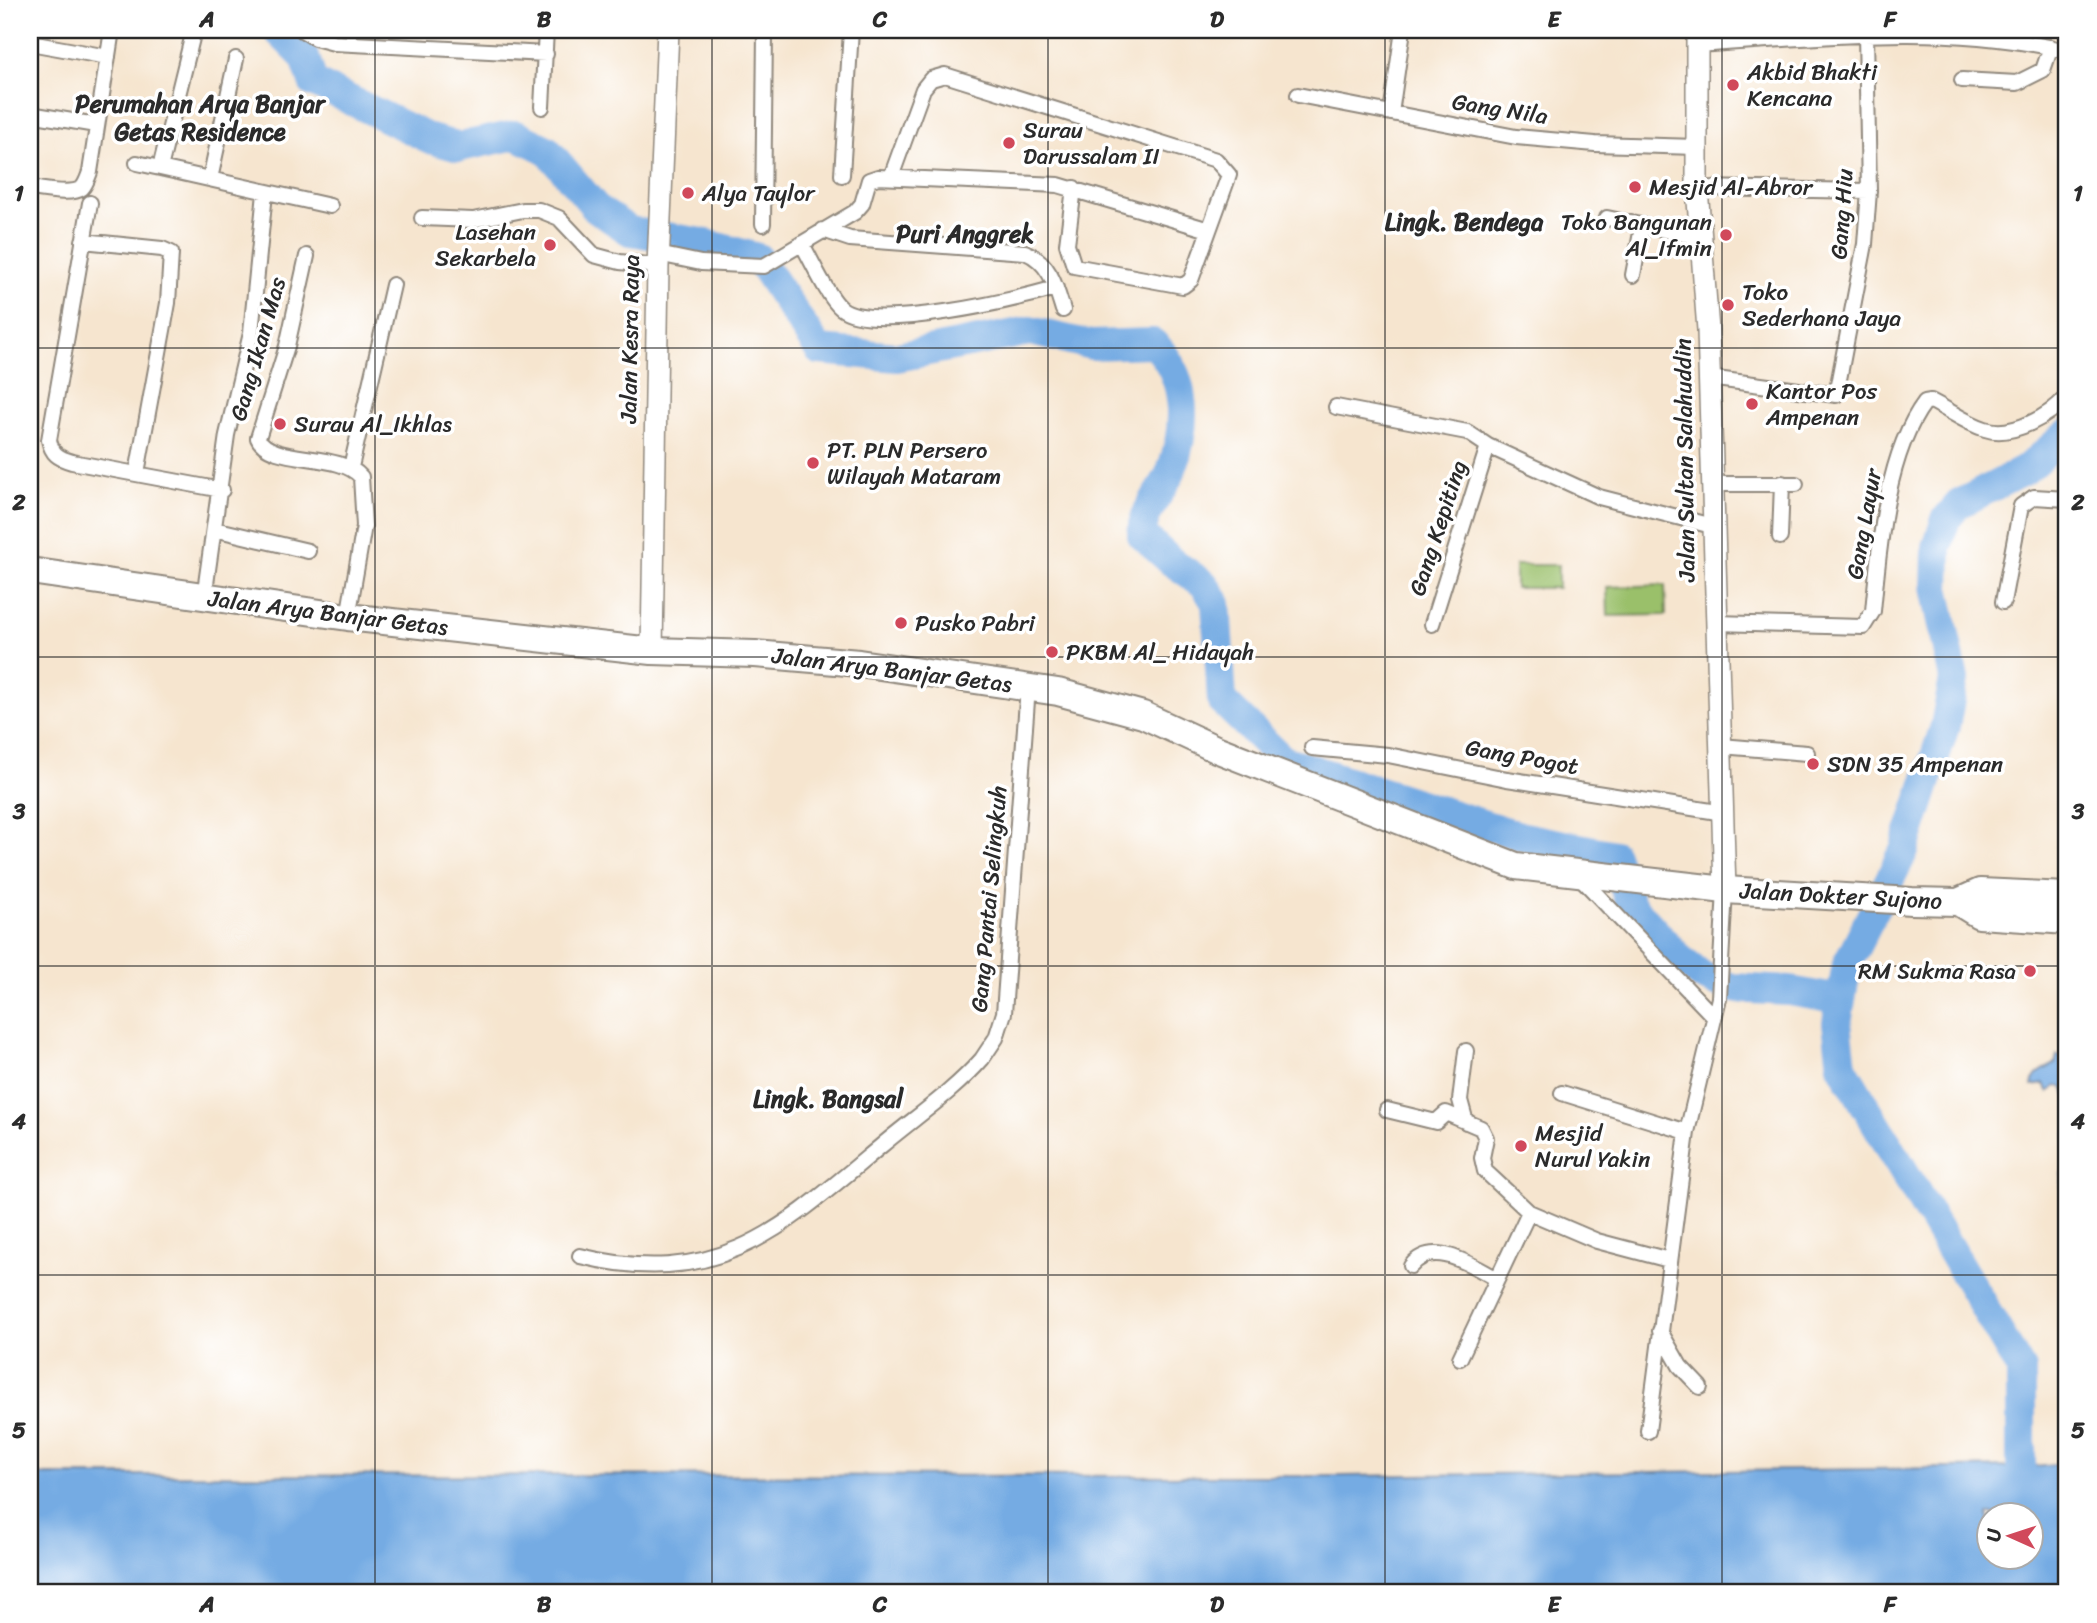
<svg xmlns="http://www.w3.org/2000/svg" width="2097" height="1623" font-family="Sriracha,sans-serif">
  <rect width="100%" height="100%" fill="#fff"/>
  <filter id="ink" filterUnits="userSpaceOnUse"><feTurbulence type="fractalNoise" baseFrequency=".0143" numOctaves="2"/><feDisplacementMap in="SourceGraphic" scale="14" xChannelSelector="R" yChannelSelector="G"/><feConvolveMatrix kernelMatrix="1 2 1 2 8 2 1 2 1" color-interpolation-filters="sRGB"/></filter>
  <filter id="wash" filterUnits="userSpaceOnUse"><feTurbulence type="fractalNoise" baseFrequency=".00686" numOctaves="4" result="noise"/><feDisplacementMap in="SourceGraphic" scale="28" xChannelSelector="R" yChannelSelector="G"/><feGaussianBlur stdDeviation="1.57" result="paint"/><feColorMatrix in="noise" values="0 0 0 0 0 0 0 0 0 0 0 0 0 0 0 0 0 1.4 0 .05"/><feComposite in="paint" operator="in"/></filter>
  <g filter="url(#wash)">
    <rect width="100%" height="100%" fill="#f6e5cf"/>
    <!-- green -->
    <path fill="#9ac06b" stroke="#62764b" stroke-width="2" d="M1515 565H1558V588H1515Z
      M1665 585 1666 615 1608 616 1607 587Z"/>
    <!-- water -->
    <path fill="#74abe3" stroke="#506b87" stroke-width="2" fill-rule="evenodd" d="M2057 1055 2067 1058V1096L2063 1087 2056 1086 2049 1092 2044 1084 2032 1086C2033 1073 2045 1069 2055 1064Z
      M2067 1130V1278L2062 1268 2061 1190Z
      M2067 1463V1593H30V1475L1340 1476 2021 1467ZM1988 1514H2030V1556H1988Z"/>
    <g fill="none" stroke-linecap="round" stroke-linejoin="round">
      <!-- river -->
      <path stroke="#74abe3" stroke-width="30" d="M277 30 305 58 313 82 430 139 459 147 516 135 547 150 597 209 630 231 703 243 758 258 819 350 897 357 1030 331 1091 345 1153 343C1189 376 1187 428 1171 471 1162 494 1142 509 1142 535L1172 562 1204 584 1216 603 1222 701 1283 760 1523 837 1614 855 1630 904 1683 962 1704 977 1732 988 1790 991 1841 1000
        M2021 1467V1370L1842 1066 1837 1023 1847 964 1904 851 1945 726 1954 679 1936 592 1937 547 1946 519 1959 504 2025 470 2067 434"/>
    </g>
  </g>
  <g filter="url(#ink)">
    <g fill="none" stroke-linecap="round" stroke-linejoin="round">
      <!-- street casing -->
      <g stroke="#90887d" stroke-width="18">
        <path id="street" d="M194 30 160 168 330 206
          M302 30 315 38 334 43 546 54
          M30 43 108 57
          M1698 45C1820 37 1947 22 2067 51
          M1962 80 2017 83 2043 70 2051 47
          M1298 95 1516 137 1595 144 1697 147
          M542 107 546 30
          M1391 113 1403 30
          M30 114 96 125
          M137 163 160 168
          M842 175 851 30
          M891 177 923 89 931 79 945 75 1216 160 1229 175 1191 280 1183 286 1074 266 1067 244 1074 188
          M210 179 236 59
          M30 188C42 189 71 196 82 188 86 184 88 177 90 172L112 30
          M1697 188 1869 191
          M90 203 49 440C52 454 58 458 72 462L222 490
          M422 218 473 220 523 210H539L559 218 594 255 620 262 658 266
          M1607 218 1702 238
          M763 224 765 30
          M823 230 850 239 1025 252C1050 262 1056 287 1063 310
          M83 241 162 249 171 253 168 303 137 473
          M802 244C812 261 827 296 841 308 872 334 1017 299 1056 288
          M658 254 701 263 764 266 855 212 862 204 869 180 878 177 1058 185 1209 230
          M307 256 287 346 258 438C270 465 340 451 361 477L364 526 348 617
          M1633 275 1642 227
          M1709 378 1836 395 1865 244 1869 191 1866 34
          M1336 407 1467 432 1488 446 1599 497 1712 526
          M351 467 393 285
          M1713 484H1796
          M214 529 308 551
          M1780 537 1782 483
          M204 598 227 435 251 333 265 193
          M2003 602 2021 506 2034 497 2067 499
          M1716 623 1863 627 1873 611C1879 548 1886 454 1925 402L1931 401C1949 410 1966 423 1985 429 2012 438 2050 416 2067 396
          M1432 624 1488 446
          M1721 746 1807 753
          M1312 748 1388 755 1507 779 1724 813
          M1579 876 1713 1016
          M1466 1051 1460 1100 1466 1122
          M1562 1093 1687 1132
          M1387 1110 1436 1122 1446 1113 1481 1128 1486 1138 1482 1158 1485 1171 1529 1212 1597 1241 1669 1260
          M580 1256C719 1290 782 1229 881 1146 914 1118 953 1092 982 1059L996 1038 1004 1013 1028 687
          M1411 1266C1433 1238 1472 1266 1496 1278
          M1660 1331 1680 1366 1700 1387
          M1460 1358 1529 1212
          M1648 1431 1687 1132 1719 998 1725 890"/>
      </g>
      <!-- secondary casing -->
      <g stroke="#90887d" stroke-width="24">
        <path id="secondary" d="M1697 30V188L1708 330 1725 890
          M652 651 658 266 668 30"/>
      </g>
      <!-- highway casing -->
      <g stroke="#90887d" stroke-width="30">
        <path id="highway" d="M30 571 348 617 652 651 755 654 859 663 1058 692 1143 715 1216 749 1516 866 1725 890 1912 901 1958 902 1980 892 2067 896
          M1958 902 1979 915 2067 921"/>
      </g>
      <!-- street -->
      <use href="#street" stroke="#fff" stroke-width="14"/>
      <!-- secondary -->
      <use href="#secondary" stroke="#fff" stroke-width="21"/>
      <!-- highway -->
      <use href="#highway" stroke="#fff" stroke-width="26"/>
    </g>
  </g>
  <!-- grid -->
  <path fill="none" stroke="#2b2b2b" stroke-width="2" stroke-opacity="0.55" d="M375 30V1593M712 30V1593M1048 30V1593M1385 30V1593M1722 30V1593M30 348H2067M30 657H2067M30 966H2067M30 1275H2067"/>
  <!-- markers -->
  <g fill="#d1495b" stroke="#fff" stroke-width="2.5">
    <circle cx="1733" cy="85" r="7"/>
    <circle cx="1009" cy="143" r="7"/>
    <circle cx="1635" cy="187" r="7"/>
    <circle cx="688" cy="193" r="7"/>
    <circle cx="1726" cy="235" r="7"/>
    <circle cx="550" cy="245" r="7"/>
    <circle cx="1728" cy="305" r="7"/>
    <circle cx="1752" cy="404" r="7"/>
    <circle cx="280" cy="424" r="7"/>
    <circle cx="813" cy="463" r="7"/>
    <circle cx="901" cy="623" r="7"/>
    <circle cx="1052" cy="652" r="7"/>
    <circle cx="1813" cy="764" r="7"/>
    <circle cx="2030" cy="971" r="7"/>
    <circle cx="1521" cy="1146" r="7"/>
  </g>
  <g text-anchor="middle" dominant-baseline="central" stroke-width="7" stroke-linejoin="round" paint-order="stroke">
    <!-- poi labels -->
    <g font-size="23" fill="#2b2b2b" stroke="#fff" text-anchor="start">
      <text x="1747" y="72">Akbid Bhakti<tspan x="1747" dy="26">Kencana</tspan></text>
      <text x="1023" y="130">Surau<tspan x="1023" dy="26">Darussalam II</tspan></text>
      <text x="1649" y="187">Mesjid Al-Abror</text>
      <text x="702" y="193">Alya Taylor</text>
      <text x="1712" y="222" text-anchor="end">Toko Bangunan<tspan x="1712" dy="26">Al_Ifmin</tspan></text>
      <text x="536" y="232" text-anchor="end">Lasehan<tspan x="536" dy="26">Sekarbela</tspan></text>
      <text x="1742" y="292">Toko<tspan x="1742" dy="26">Sederhana Jaya</tspan></text>
      <text x="1766" y="391">Kantor Pos<tspan x="1766" dy="26">Ampenan</tspan></text>
      <text x="294" y="424">Surau Al_Ikhlas</text>
      <text x="827" y="450">PT. PLN Persero<tspan x="827" dy="26">Wilayah Mataram</tspan></text>
      <text x="915" y="623">Pusko Pabri</text>
      <text x="1066" y="652">PKBM Al_ Hidayah</text>
      <text x="1827" y="764">SDN 35 Ampenan</text>
      <text x="2016" y="971" text-anchor="end">RM Sukma Rasa</text>
      <text x="1535" y="1133">Mesjid<tspan x="1535" dy="26">Nurul Yakin</tspan></text>
    </g>
    <!-- street labels -->
    <g font-size="23" fill="#2b2b2b" stroke="#fff">
      <text transform="translate(1500 109) rotate(9)">Gang Nila</text>
      <text transform="translate(1842 214) rotate(-86)">Gang Hiu</text>
      <text transform="translate(630 339) rotate(-89)">Jalan Kesra Raya</text>
      <text transform="translate(258 349) rotate(-74)">Gang Ikan Mas</text>
      <text transform="translate(1685 460) rotate(-91)">Jalan Sultan Salahuddin</text>
      <text transform="translate(1864 524) rotate(-80)">Gang Layur</text>
      <text transform="translate(1438 528) rotate(-72)">Gang Kepiting</text>
      <text transform="translate(328 613) rotate(7)">Jalan Arya Banjar Getas</text>
      <text transform="translate(892 670) rotate(7)">Jalan Arya Banjar Getas</text>
      <text transform="translate(1522 757) rotate(10)">Gang Pogot</text>
      <text transform="translate(1841 896) rotate(3)">Jalan Dokter Sujono</text>
      <text transform="translate(989 899) rotate(-85)">Gang Pantai Selingkuh</text>
    </g>
    <!-- neighbourhood labels -->
    <g font-size="24" font-weight="bold" fill="#2b2b2b" stroke="#fff">
      <text x="200" y="104">Perumahan Arya Banjar<tspan x="200" dy="28">Getas Residence</tspan></text>
      <text x="1464" y="222">Lingk. Bendega</text>
      <text x="965" y="234">Puri Anggrek</text>
      <text x="828" y="1099">Lingk. Bangsal</text>
    </g>
  </g>
  <!-- margin -->
  <rect width="2097" height="1623" fill="none" stroke="#fff" stroke-width="77"/>
  <!-- north arrow -->
  <g transform="translate(2010 1536) rotate(273)"><circle r="33" fill="#ffffff" stroke="#aaaaaa" stroke-width="2"/>
  <path d="M0-5L12 26L0 18L-12 26Z" fill="#d1495b"/>
  <text y="-10" font-size="19" font-weight="bold" text-anchor="middle" fill="#2b2b2b">U</text>
  </g>
  <rect x="38" y="38" width="2020" height="1546" fill="none" stroke="#2b2b2b" stroke-width="2.5"/>
  <g font-size="23" text-anchor="middle" font-weight="bold" fill="#2b2b2b">
    <text x="207" y="27">A</text>
    <text x="544" y="27">B</text>
    <text x="880" y="27">C</text>
    <text x="1217" y="27">D</text>
    <text x="1554" y="27">E</text>
    <text x="1890" y="27">F</text>
    <text x="19" y="201">1</text>
    <text x="2078" y="201">1</text>
    <text x="19" y="510">2</text>
    <text x="2078" y="510">2</text>
    <text x="19" y="819">3</text>
    <text x="2078" y="819">3</text>
    <text x="19" y="1129">4</text>
    <text x="2078" y="1129">4</text>
    <text x="19" y="1438">5</text>
    <text x="2078" y="1438">5</text>
    <text x="207" y="1612">A</text>
    <text x="544" y="1612">B</text>
    <text x="880" y="1612">C</text>
    <text x="1217" y="1612">D</text>
    <text x="1554" y="1612">E</text>
    <text x="1890" y="1612">F</text>
  </g>
</svg>
